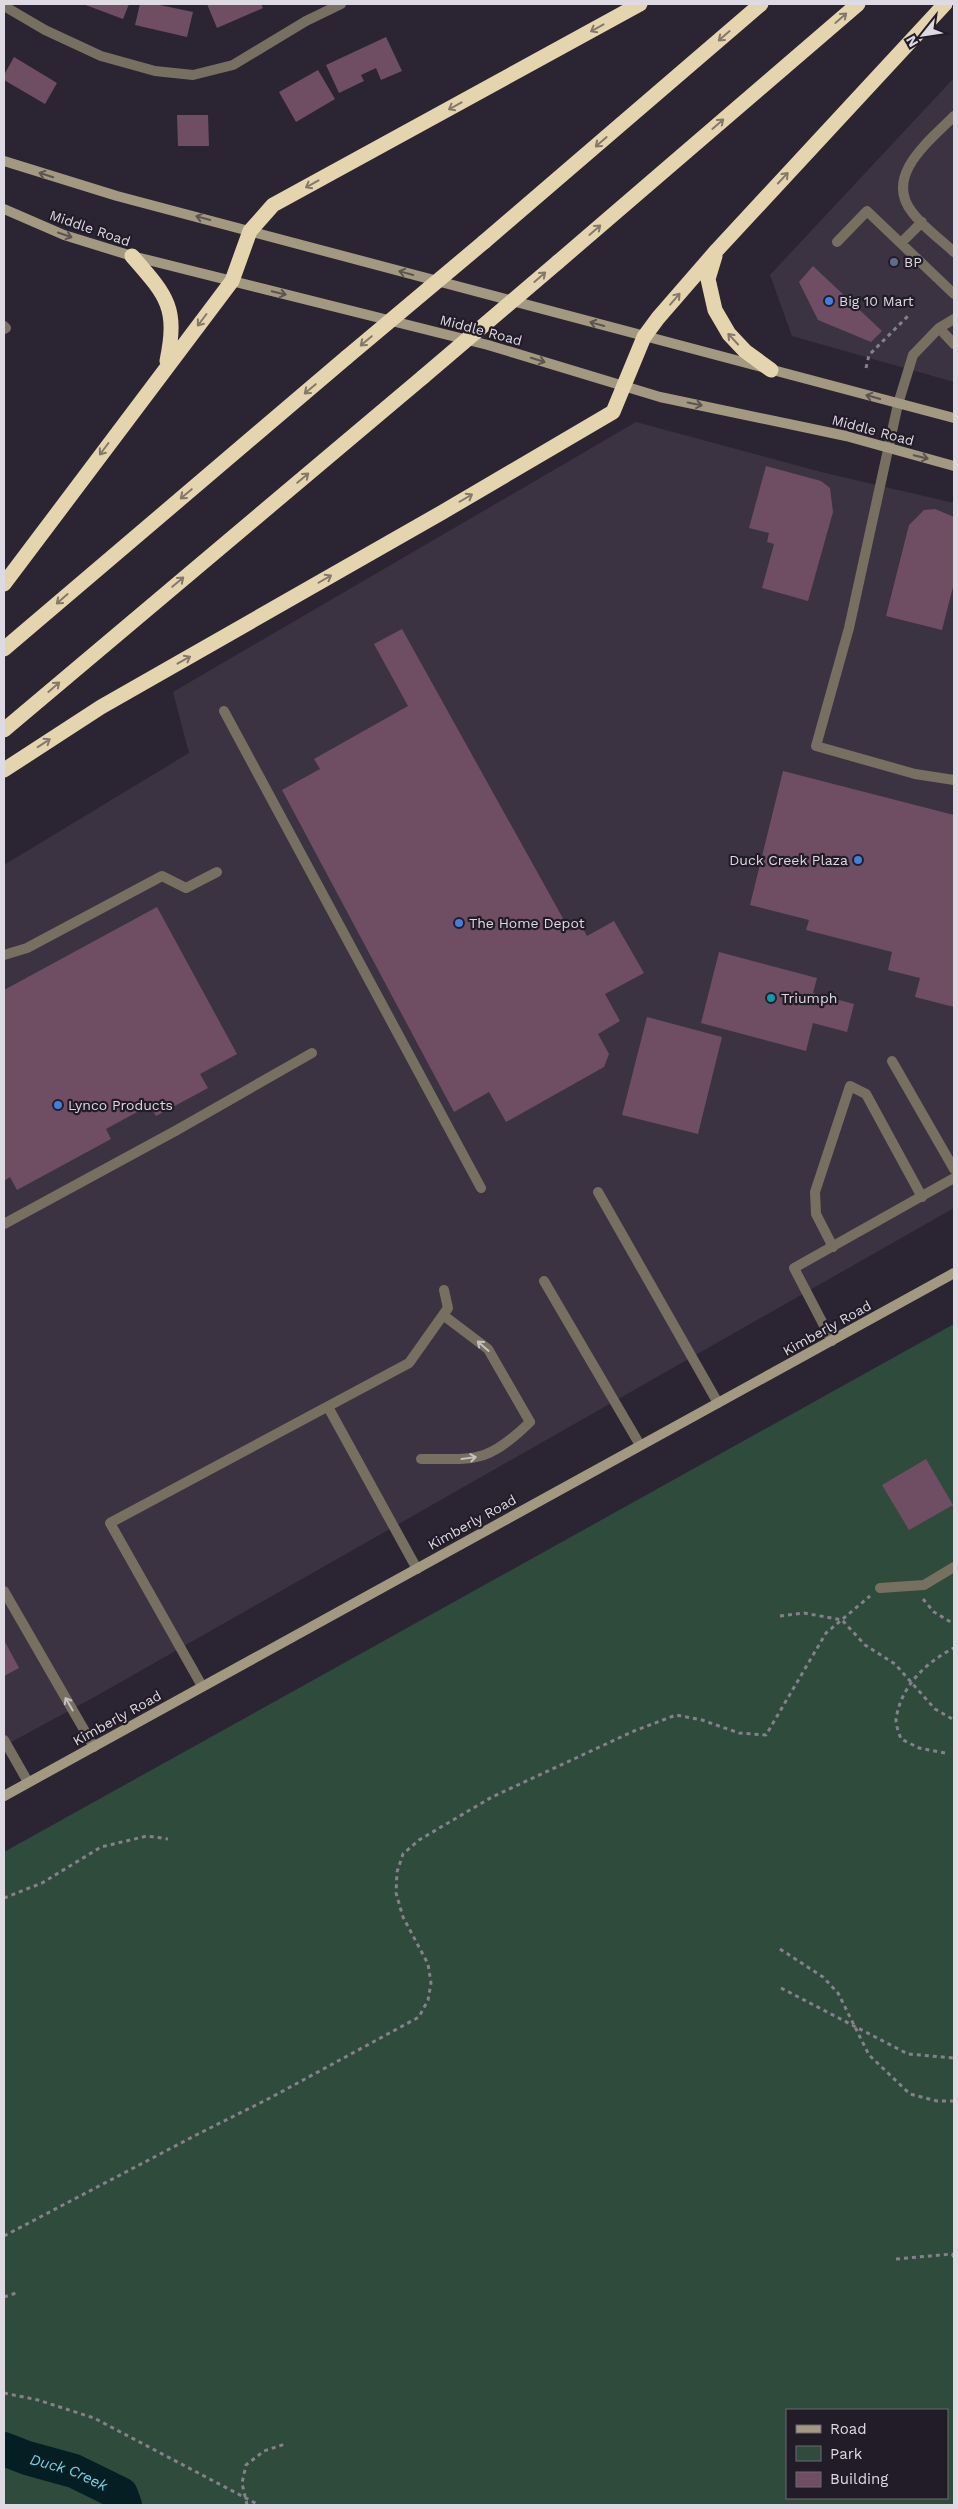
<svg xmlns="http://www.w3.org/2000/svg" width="958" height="2509" font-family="'Work Sans',sans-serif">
  <rect width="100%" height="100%" fill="#2b2533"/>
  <!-- commercial -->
  <path fill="#3b3342" d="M954 78V382L792 336 770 275Z
    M636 422 821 472 954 503V1208L98 1695 4 1746V865L189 753 173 692Z"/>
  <!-- green -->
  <path fill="#2f4b3c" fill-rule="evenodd" d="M954 1324V2505H4V1852ZM787 2410H947V2498H787Z"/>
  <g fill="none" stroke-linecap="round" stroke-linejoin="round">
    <!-- river -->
    <path stroke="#051e23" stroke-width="34" id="s1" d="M4 2449 27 2458 74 2471 121 2494 125 2505"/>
  </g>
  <!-- building -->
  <path fill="#6f4e63" d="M83 4H129L123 19Z
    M140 4H155L193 12 187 37 135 25Z
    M207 4H261L263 8 217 28Z
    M386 37 402 71 381 80 376 68 361 75 364 81 339 93 326 65Z
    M14 57 57 83 45 104 4 80V75Z
    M318 70 335 99 296 122 279 92Z
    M177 115H208L209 146H178Z
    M813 266 882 331 871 342 818 320 799 282Z
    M766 466 821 481 830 488 833 512 808 601 762 588 774 544 767 542 769 533 749 528Z
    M935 509 954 517V583L942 630 886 616 909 525 924 510Z
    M402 629 570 931 581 925 587 936 614 921 644 973 605 994 620 1021 598 1034 609 1054 604 1067 506 1122 489 1092 454 1112 282 790 320 769 314 759 408 706 374 644Z
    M783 771 954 815V1007L915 997 920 978 888 970 892 952 806 930 809 920 750 905Z
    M157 907 237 1054 200 1074 208 1088 156 1116 150 1105 106 1129 111 1139 17 1190 10 1177 4 1181V990Z
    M719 952 817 978 813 993 854 1004 847 1032 813 1023 806 1051 701 1023Z
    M647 1017 722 1037 698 1134 622 1115Z
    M926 1459 953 1505 909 1530 882 1485Z
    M4 1640 19 1668 4 1676Z"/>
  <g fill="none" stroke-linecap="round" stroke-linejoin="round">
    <!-- path -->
    <path stroke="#85808b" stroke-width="3" stroke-dasharray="4 4" stroke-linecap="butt" d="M866 368 869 355 910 314
      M923 1599 934 1612 954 1624
      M780 1616 804 1613 842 1620 865 1645 895 1664 935 1709 954 1720
      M945 1753 919 1748 901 1739C899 1733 896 1726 896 1720 900 1687 926 1662 954 1648
      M4 1898 42 1883 101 1847 147 1836 168 1839
      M780 1949 823 1977 838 1993 869 2055 910 2094 937 2101H954
      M781 1988 908 2054 954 2058
      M4 2236 200 2133 270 2098 419 2017 428 2000 431 1983 428 1964 403 1917 396 1893 397 1872 403 1854 419 1840 492 1797 634 1731 676 1715 702 1720 739 1733 766 1735 826 1633 870 1596
      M896 2259 952 2254 954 2257
      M4 2297 16 2293
      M4 2393 38 2400 94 2418 259 2505
      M247 2505 242 2483 246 2465 264 2451 285 2444"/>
    <!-- lane -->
    <path stroke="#777061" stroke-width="10" d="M954 116C931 140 883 175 912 212 923 227 940 239 954 252
      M837 242 867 211 954 294
      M901 243 922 222
      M954 319 939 328 954 344
      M4 326 6 328 4 329
      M939 328 913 355 898 404 849 628 816 746 915 774 954 780
      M224 711 481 1188
      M4 955 27 948 162 876 186 888 217 872
      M892 1061 954 1169
      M598 1192 718 1403
      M4 1224 177 1130 312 1053
      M833 1247 816 1214 815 1192 850 1086 866 1094 922 1197
      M544 1281 640 1445
      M832 1341 794 1268 954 1178
      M328 1407 417 1569
      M421 1459C477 1459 488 1463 530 1422L488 1349 443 1315
      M880 1588 924 1585 954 1567
      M4 1591 94 1747
      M202 1686 110 1523 409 1363 448 1308 444 1290
      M4 1740 28 1782"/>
    <!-- street -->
    <path stroke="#777061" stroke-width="10" d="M4 6 45 30 101 56 155 71 193 75 233 65 306 21 341 4"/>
    <!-- secondary -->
    <path stroke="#a39980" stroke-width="10" d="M4 161 117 196 954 418
      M4 209 64 235 132 256 488 345 660 397 846 436 954 466
      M4 1796 954 1273"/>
    <!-- highway -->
    <path stroke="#e5d5ae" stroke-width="15" d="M484 242 761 4
      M132 256C167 296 178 307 167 361
      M715 256 708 279 715 310 729 334 745 351 771 370
      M558 262 858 4
      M4 584 232 281 250 231 273 205 640 4
      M4 649 347 357
      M4 730 423 377
      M4 770 101 707 441 513 613 412 644 337 658 318 717 250 945 4"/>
    <!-- highway-bridge -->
    <path stroke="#e5d5ae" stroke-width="15" d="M347 357 484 242
      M423 377 558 262"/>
  </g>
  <!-- one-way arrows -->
  <defs><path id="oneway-shaft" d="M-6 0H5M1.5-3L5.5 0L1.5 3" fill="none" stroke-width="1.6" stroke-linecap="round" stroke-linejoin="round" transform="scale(1.25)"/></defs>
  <g stroke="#84786b">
    <use href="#oneway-shaft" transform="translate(841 18) rotate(-41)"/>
    <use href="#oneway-shaft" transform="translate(597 28) rotate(151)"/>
    <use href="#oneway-shaft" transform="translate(724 36) rotate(139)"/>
    <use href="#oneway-shaft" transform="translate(455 106) rotate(151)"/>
    <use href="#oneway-shaft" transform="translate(718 124) rotate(-41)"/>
    <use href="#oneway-shaft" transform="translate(601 142) rotate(139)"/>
    <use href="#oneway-shaft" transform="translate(783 178) rotate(-47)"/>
    <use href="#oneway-shaft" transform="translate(312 184) rotate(151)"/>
    <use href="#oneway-shaft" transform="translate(595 230) rotate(-41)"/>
    <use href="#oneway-shaft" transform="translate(540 277) rotate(-41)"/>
    <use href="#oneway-shaft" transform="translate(675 299) rotate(-49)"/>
    <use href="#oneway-shaft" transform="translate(202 320) rotate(127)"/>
    <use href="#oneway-shaft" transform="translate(733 339) rotate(-133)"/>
    <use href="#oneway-shaft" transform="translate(366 341) rotate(140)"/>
    <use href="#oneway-shaft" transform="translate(310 389) rotate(140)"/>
    <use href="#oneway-shaft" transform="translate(104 449) rotate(127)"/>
    <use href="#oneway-shaft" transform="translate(303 478) rotate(-40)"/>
    <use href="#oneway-shaft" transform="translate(186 494) rotate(140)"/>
    <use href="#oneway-shaft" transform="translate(466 498) rotate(-30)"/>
    <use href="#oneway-shaft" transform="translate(325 579) rotate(-30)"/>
    <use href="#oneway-shaft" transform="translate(178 582) rotate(-40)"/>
    <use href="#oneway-shaft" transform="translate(62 599) rotate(139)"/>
    <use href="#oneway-shaft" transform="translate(184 660) rotate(-29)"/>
    <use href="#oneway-shaft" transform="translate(54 687) rotate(-41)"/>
    <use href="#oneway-shaft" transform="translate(44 743) rotate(-33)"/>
  </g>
  <g stroke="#5c5450">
    <use href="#oneway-shaft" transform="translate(46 175) rotate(-162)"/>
    <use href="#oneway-shaft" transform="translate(203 218) rotate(-165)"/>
    <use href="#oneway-shaft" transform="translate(65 235) rotate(19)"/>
    <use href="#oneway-shaft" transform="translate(406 273) rotate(-165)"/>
    <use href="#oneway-shaft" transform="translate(279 293) rotate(14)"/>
    <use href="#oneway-shaft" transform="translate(597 324) rotate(-165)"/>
    <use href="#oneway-shaft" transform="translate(538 360) rotate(17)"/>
    <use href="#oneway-shaft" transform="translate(873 397) rotate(-164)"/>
    <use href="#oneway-shaft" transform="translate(695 404) rotate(12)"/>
    <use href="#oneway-shaft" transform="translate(921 457) rotate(14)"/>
  </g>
  <g stroke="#c4c0c2">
    <use href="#oneway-shaft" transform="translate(483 1346) rotate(-139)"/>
    <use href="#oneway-shaft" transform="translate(469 1458) rotate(-8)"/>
    <use href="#oneway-shaft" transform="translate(69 1704) rotate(-120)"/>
  </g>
  <!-- markers -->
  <circle fill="#5c6f8a" stroke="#221c28" stroke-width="2" cx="894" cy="262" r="5"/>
  <g fill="#3f7fe0" stroke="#221c28" stroke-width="2">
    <circle cx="829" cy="301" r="5"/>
    <circle cx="858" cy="860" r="5"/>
    <circle cx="459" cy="923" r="5"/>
    <circle cx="58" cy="1105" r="5"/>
  </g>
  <circle fill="#0f9aa8" stroke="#221c28" stroke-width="2" cx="771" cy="998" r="5"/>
  <g text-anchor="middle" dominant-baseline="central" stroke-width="4.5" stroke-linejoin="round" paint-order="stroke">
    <!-- street labels -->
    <g font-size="14" fill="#dedae3" stroke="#221c28">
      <text transform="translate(90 228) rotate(19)">Middle Road</text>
      <text transform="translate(481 330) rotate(15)">Middle Road</text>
      <text transform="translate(873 430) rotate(15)">Middle Road</text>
      <text transform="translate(827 1328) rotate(-29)">Kimberly Road</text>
      <text transform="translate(472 1522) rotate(-29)">Kimberly Road</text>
      <text transform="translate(117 1718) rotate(-29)">Kimberly Road</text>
    </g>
    <!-- poi labels -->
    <g font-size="14" fill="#dedae3" stroke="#221c28" text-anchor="start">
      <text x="904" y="262">BP</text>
      <text x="839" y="301">Big 10 Mart</text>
      <text x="848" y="860" text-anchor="end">Duck Creek Plaza</text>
      <text x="469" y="923">The Home Depot</text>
      <text x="781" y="998">Triumph</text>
      <text x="68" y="1105">Lynco Products</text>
    </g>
    <!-- water labels -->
    <g font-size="15" font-style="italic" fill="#7ccde1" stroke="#221c28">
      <text stroke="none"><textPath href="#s1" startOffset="69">Duck Creek</textPath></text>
    </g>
  </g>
  <!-- border -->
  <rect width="958" height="2509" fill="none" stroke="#dedae3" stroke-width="10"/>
  <!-- legend -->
  <rect x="786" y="2409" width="162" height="90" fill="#221c28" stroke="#6d6873"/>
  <rect x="796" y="2425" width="25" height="8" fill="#a39980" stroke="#6d6873"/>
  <text x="830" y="2434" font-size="15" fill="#dedae3">Road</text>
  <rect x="796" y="2446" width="25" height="15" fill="#2f4b3c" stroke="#6d6873"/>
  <text x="830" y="2459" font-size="15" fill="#dedae3">Park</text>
  <rect x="796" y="2472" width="25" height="15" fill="#6f4e63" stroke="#6d6873"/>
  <text x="830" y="2484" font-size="15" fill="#dedae3">Building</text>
  <!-- north arrow -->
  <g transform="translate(923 35) rotate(240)" stroke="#221c28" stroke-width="4" paint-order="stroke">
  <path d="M0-4L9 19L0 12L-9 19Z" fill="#dedae3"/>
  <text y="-8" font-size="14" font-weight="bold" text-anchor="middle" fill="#dedae3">N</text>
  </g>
</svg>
